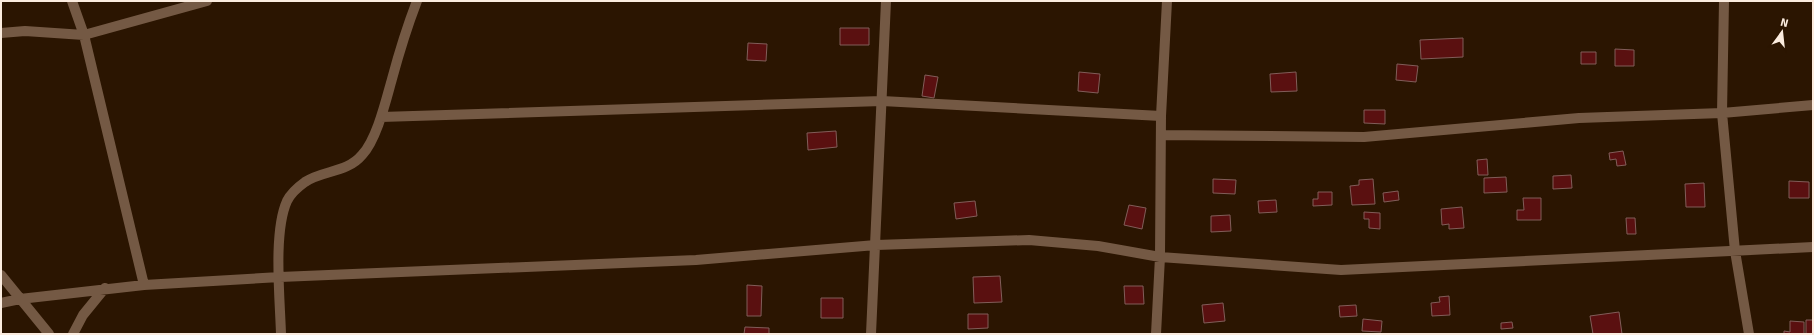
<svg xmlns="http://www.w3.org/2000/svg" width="1814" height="335" font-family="Signika,sans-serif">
  <rect width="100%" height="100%" fill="#2b1501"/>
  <!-- building -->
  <path fill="#5a1010" stroke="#815d59" d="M840 28H869V45H840Z
    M1463 38V57L1421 59 1420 40Z
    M748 43 767 44 766 61 747 60Z
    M1615 49 1634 50V66H1615Z
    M1581 52H1596V64H1581Z
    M1397 64 1418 66 1416 82 1396 80Z
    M1079 72 1100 74 1098 93 1078 91Z
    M1296 72 1297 91 1271 92 1270 74Z
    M925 75 938 77 934 98 922 96Z
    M1364 110H1385V124L1364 123Z
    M836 131 837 147 808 150 807 133Z
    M1623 151 1626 165 1617 166 1616 159 1610 160 1609 153Z
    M1487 159 1488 175H1478L1477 160Z
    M1571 175 1572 188 1553 189V176Z
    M1506 177 1507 192 1484 193V178Z
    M1213 179 1236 180 1235 194 1213 193Z
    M1373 179 1375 204 1352 205 1350 186 1359 185V180Z
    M1789 181 1809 182V198H1789Z
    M1704 183 1705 207H1686L1685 184Z
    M1398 191 1399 200 1384 202 1383 193Z
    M1318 192H1332V205L1313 206V199H1318Z
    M1523 198H1541V220H1517V210H1524Z
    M1276 200 1277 212 1259 213 1258 201Z
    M975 201 977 216 956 219 954 203Z
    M1129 205 1146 208 1142 229 1124 225Z
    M1462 207 1464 228 1449 229V224L1442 225 1441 209Z
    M1364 212 1380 213V229L1369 228V219H1364Z
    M1230 215 1231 231 1211 232V216Z
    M1626 218H1635L1636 234H1627Z
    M1000 276 1002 302 974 303 973 277Z
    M747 285 762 286 761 316H747Z
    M1124 286H1143L1144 304H1125Z
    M1449 296 1450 315 1432 316 1431 303 1440 302 1439 297Z
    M821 298H843V318H821Z
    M1223 303 1225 321 1204 323 1202 305Z
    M1356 305 1357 316 1340 317 1339 306Z
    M1619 312 1622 334H1593L1590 316Z
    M968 314H988V328L968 329Z
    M1363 319 1382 321 1381 332 1362 331Z
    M1806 320H1813V334H1806Z
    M1790 321 1804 322V334H1784V331L1790 332Z
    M1512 322 1513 328 1501 329V323Z
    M745 327 769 328V334H744Z"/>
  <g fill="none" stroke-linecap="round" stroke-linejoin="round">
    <!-- minor -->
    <path stroke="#745944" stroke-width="10" d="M72 1 84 35 144 285
      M1724 1 1722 113 1735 251 1749 334
      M1 33 25 31 84 35 207 1
      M381 117 882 101 1161 116
      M1161 135 1364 137 1579 118 1722 113 1813 105
      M1 275 49 334
      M1 303 20 299 144 285 280 277 696 260 876 245 1029 240 1098 246 1160 257 1341 270 1813 247
      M73 334 83 315 105 288
      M281 334C280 299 273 232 287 201 291 193 298 187 305 182 323 170 347 173 362 155 377 139 386 100 392 79 399 53 407 27 417 1
      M871 334 886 1
      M1156 334 1160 257 1161 116 1167 1"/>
  </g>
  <!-- border -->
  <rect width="1814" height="335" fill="none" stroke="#fbecdf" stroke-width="4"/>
  <!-- north arrow -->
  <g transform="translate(1782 32) rotate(15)" stroke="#2b1501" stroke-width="3" paint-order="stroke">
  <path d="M0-3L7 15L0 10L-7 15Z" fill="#fbecdf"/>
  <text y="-6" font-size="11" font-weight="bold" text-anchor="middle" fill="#fbecdf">N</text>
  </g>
</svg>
